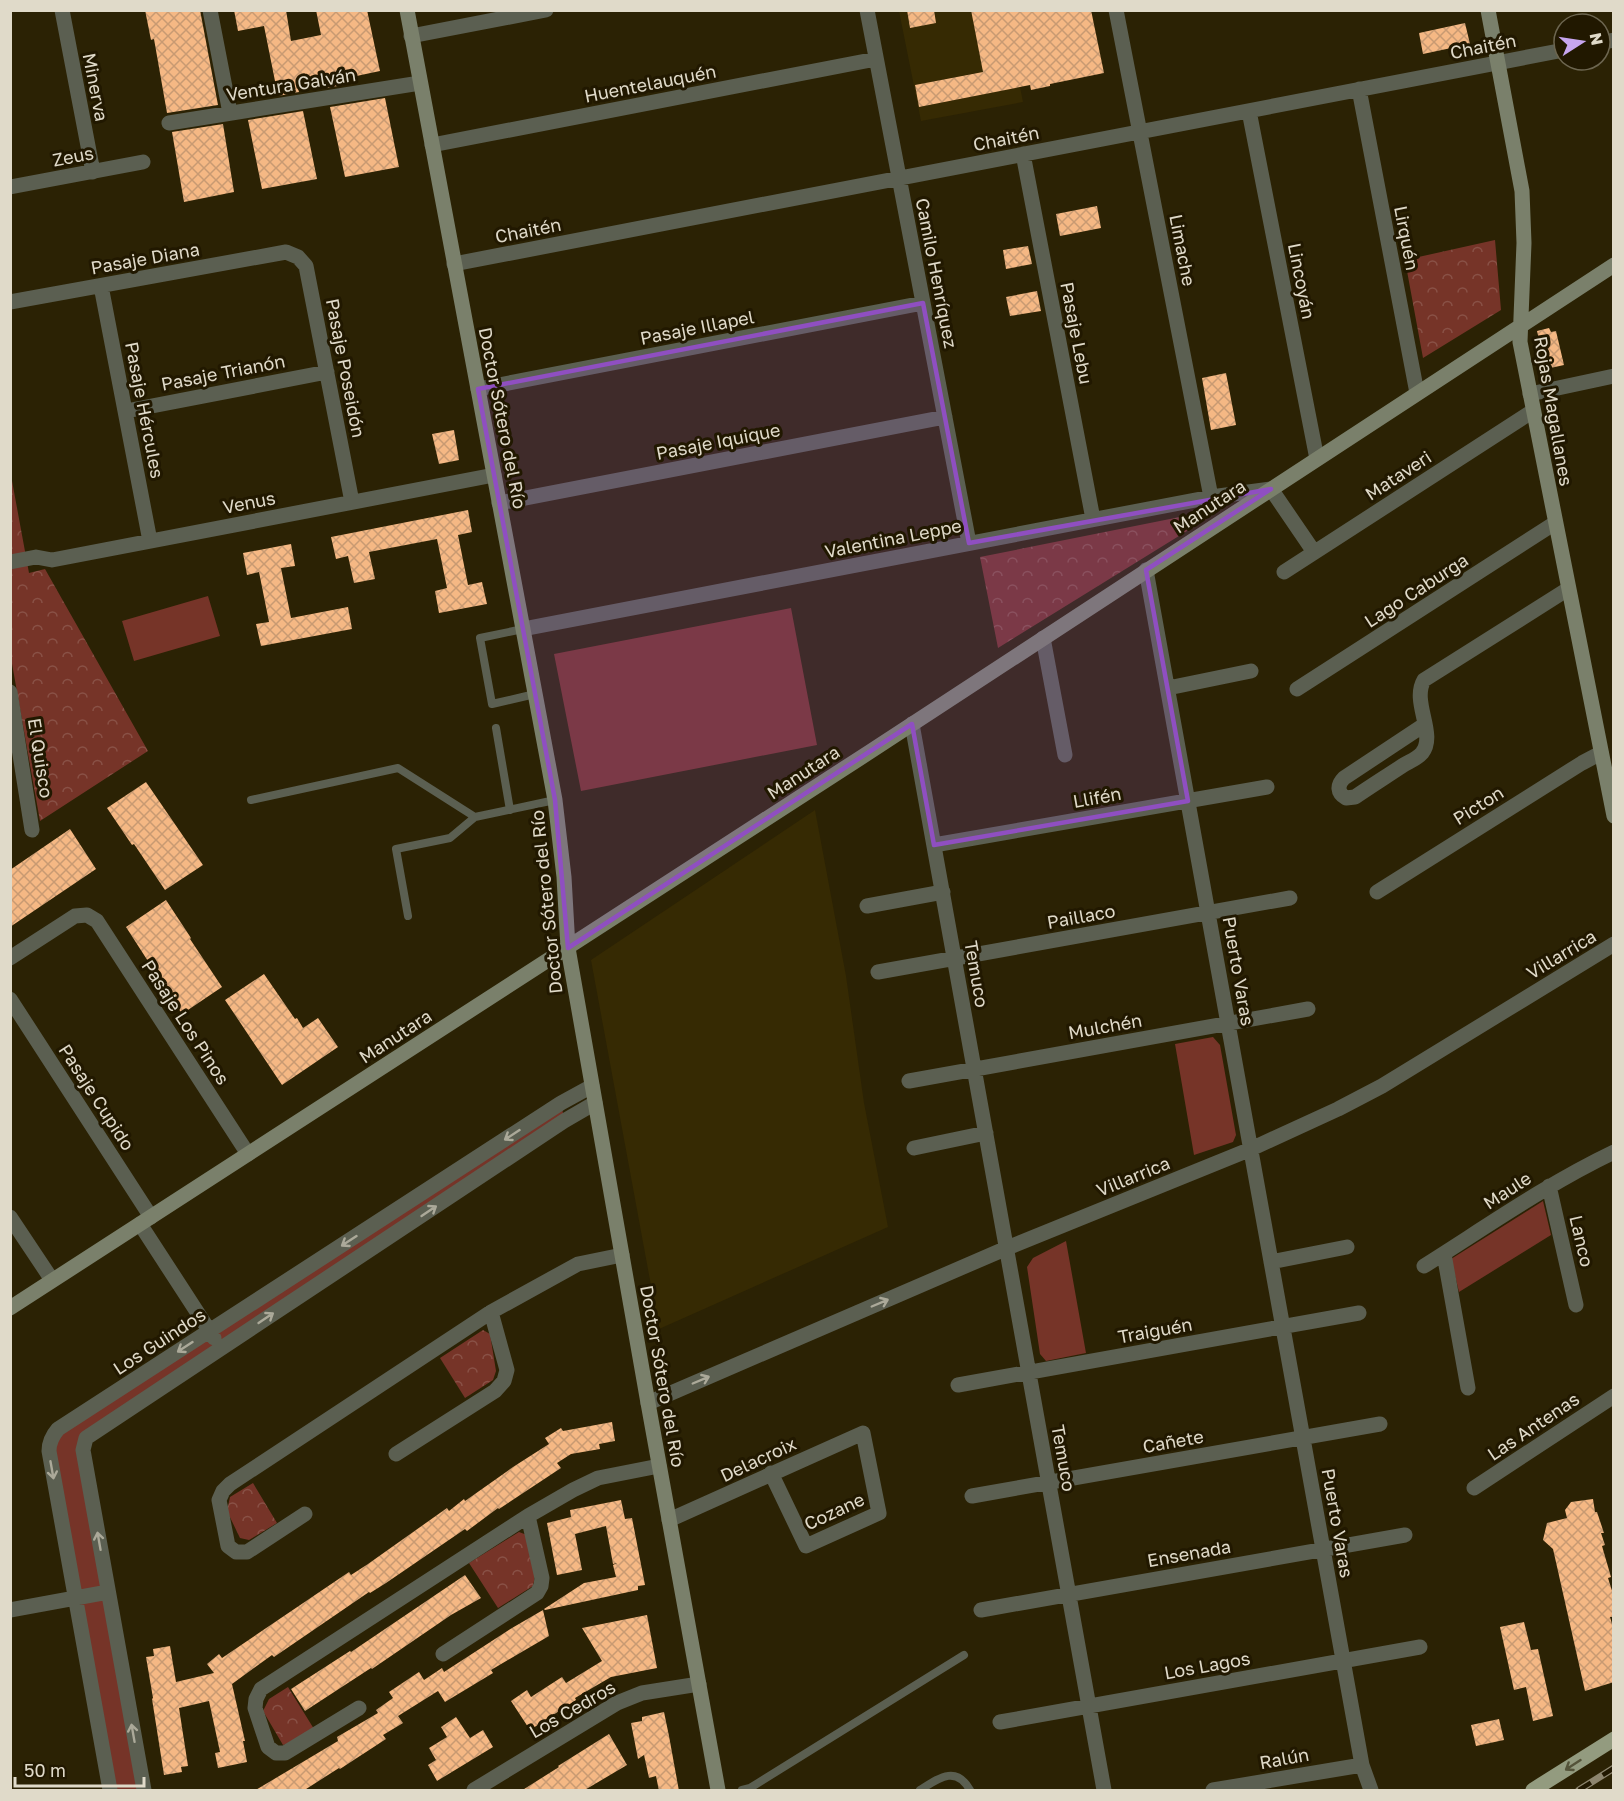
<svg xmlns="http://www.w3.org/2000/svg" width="1624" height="1801" font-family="'Golos Text',sans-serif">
  <defs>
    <pattern id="park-crowns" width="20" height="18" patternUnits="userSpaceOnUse" patternTransform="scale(1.5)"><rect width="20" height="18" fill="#763428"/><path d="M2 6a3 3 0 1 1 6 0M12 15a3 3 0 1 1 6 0" fill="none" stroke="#895146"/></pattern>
    <pattern id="building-cross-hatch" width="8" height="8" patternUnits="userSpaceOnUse" patternTransform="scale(1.5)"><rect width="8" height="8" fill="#f5b884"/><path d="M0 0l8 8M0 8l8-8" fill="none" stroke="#c89a72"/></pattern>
  </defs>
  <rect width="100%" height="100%" fill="#2b2204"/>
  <!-- built -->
  <path fill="#362a03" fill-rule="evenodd" d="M899 11H1005L1023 102 921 121ZM973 20 1009 89 987 92ZM976 73 980 95 919 107 915 85Z
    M815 810 846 976 864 1103 888 1227 659 1329 591 960Z"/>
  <!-- grass -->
  <path fill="#763428" d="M208 596 220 636 134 661 122 621Z
    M791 608 817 745 581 791 554 654Z
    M1213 1037 1220 1045 1236 1135 1233 1142 1194 1155 1175 1044Z
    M562 1108 564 1118 86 1435 143 1790H111L53 1439Z
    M1543 1201 1551 1235 1459 1292 1451 1259Z
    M1066 1241 1086 1353 1046 1361 1040 1354 1027 1267 1033 1258Z"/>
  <!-- park -->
  <path fill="url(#park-crowns)" d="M1495 240 1501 310 1423 358 1405 260Z
    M10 470 29 573 45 569 148 751 40 821 11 658Z
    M1205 512 1208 518 998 648 980 557Z
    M483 1330 490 1334 496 1371 493 1380 465 1398 440 1358Z
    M253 1483 277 1523 249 1540 240 1538 227 1511 230 1497Z
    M519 1532 527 1535 535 1576 533 1586 498 1608 469 1563Z
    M288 1687 314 1729 294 1742 283 1745 263 1711 269 1699Z"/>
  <!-- building -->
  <path fill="url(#building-cross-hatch)" d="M145 10H200L218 105 167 113 154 39 151 40Z
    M234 10H286L291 41 321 35 316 10H367L380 71 347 78 349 84 326 88 325 83 298 88 299 92 278 96 264 26 238 31Z
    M907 10H934L936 23 910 28Z
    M971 10H1091L1104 73 1050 84V86L1031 90 1030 85 919 107 915 85 983 72Z
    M1465 23 1470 44 1423 54 1419 33Z
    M385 98 399 167 345 177 330 107Z
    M303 111 317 179 262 189 248 120Z
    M223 124 234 192 184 202 172 132Z
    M1097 206 1101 228 1060 236 1056 214Z
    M1028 246 1032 264 1006 269 1003 250Z
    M1037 291 1041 311 1010 316 1006 297Z
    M1549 328 1551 332 1556 331 1564 365 1546 369 1537 331Z
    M1226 373 1236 425 1211 430 1202 378Z
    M454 430 459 460 439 464 432 434Z
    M468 510 472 532 458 535 468 585 482 582 487 604 439 613 435 591 447 588 437 539 369 552 375 579 354 583 348 556 336 559 331 537Z
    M291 544 295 566 281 568 291 618 348 607 352 629 261 646 256 624 269 622 259 572 247 575 243 553Z
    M146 782 203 865 165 890 134 844 132 845 107 808Z
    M70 829 96 869 10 927V870Z
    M166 900 191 938 190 939 222 987 182 1014 126 927Z
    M264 974 295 1019 297 1018 303 1028 318 1018 338 1047 282 1085 225 1000Z
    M612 1422 615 1441 599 1444 600 1449 571 1454 557 1463 561 1468 499 1509 498 1508 467 1531 465 1529 386 1583 370 1593 369 1592 274 1657 272 1655 232 1684 245 1741H243L247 1762 218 1768 215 1753 220 1752 209 1701 179 1708 188 1766 181 1767 182 1772 164 1775 152 1699 153 1698 146 1657 154 1656 153 1649 170 1646 176 1682 214 1673 207 1664 219 1654 222 1658 349 1572 351 1575 368 1564 447 1508 449 1511 464 1499 465 1501 513 1467 549 1444 545 1438 561 1428 563 1431Z
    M1593 1499 1595 1512H1597L1604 1533H1601L1605 1545 1602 1546 1611 1577 1608 1578 1614 1597V1617H1610L1614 1631V1682L1585 1691 1553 1549 1543 1540 1547 1523 1567 1518 1565 1510 1571 1502Z
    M621 1500 625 1519 632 1518 645 1585 638 1586V1590L545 1610 544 1609 584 1583 616 1577 613 1565 617 1563 613 1564 606 1526 575 1534 582 1570 557 1575 547 1523 571 1517 570 1510Z
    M465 1575 481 1598 451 1615 372 1669 371 1668 305 1711 291 1689 350 1651 351 1652Z
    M543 1610 549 1636 491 1670 493 1673 445 1702 438 1691 398 1716 403 1723 383 1735 386 1739 340 1769 339 1768 303 1791H254L338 1741 337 1737 378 1713 376 1710 393 1698 389 1692 419 1672 424 1680 442 1668 444 1672 512 1628Z
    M647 1615 657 1668 611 1677 575 1698 576 1700 530 1730 511 1701 527 1690 531 1697 562 1677 566 1683 602 1661 582 1628Z
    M1524 1622 1531 1650 1538 1649 1553 1716 1533 1721 1526 1687 1514 1690 1500 1627Z
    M664 1712 669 1736 679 1791H659L656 1776 649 1778 644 1755 638 1759 631 1723 642 1721V1717Z
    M456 1717 470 1738 483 1730 493 1747 437 1781 428 1765 436 1760 429 1748 447 1737 441 1727Z
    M1499 1719 1504 1740 1476 1746 1471 1725Z
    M609 1734 627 1765 583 1791H521L559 1767 558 1766Z"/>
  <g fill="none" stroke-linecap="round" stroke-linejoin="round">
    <!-- lane -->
    <path stroke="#5b5f51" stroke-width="8" d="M523 629 480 638 492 704 535 694
      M496 728 510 810
      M251 800 398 768 475 817 555 800
      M408 916 396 849 450 838 475 817
      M742 1790 750 1788 964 1655
      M920 1790C939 1778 956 1765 970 1790"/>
    <!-- street -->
    <path stroke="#5b5f51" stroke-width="15" d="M62 10 93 172
      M210 10 230 113
      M867 10 969 543
      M1116 10 1211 497
      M411 36 546 10
      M1600 43 1614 40
      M1359 89 1417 393
      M1249 111 1317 459
      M169 123 420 83
      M432 145 876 59
      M1023 154 1093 519
      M10 187 143 162
      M454 264 1564 50
      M101 286 150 541
      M10 302 286 252 298 257 306 266 352 502
      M478 389 923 303
      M1530 394 1614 376
      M126 411 327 372
      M499 503 945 417
      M10 562 36 557 52 560 494 475
      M1146 570 1362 1765 1371 1790
      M1284 572 1533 411
      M523 629 1211 497 1271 489 1314 552
      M1043 638 1065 755
      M1168 688 1251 671
      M1297 689 1555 523
      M10 692 32 830
      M912 724 1104 1790
      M1424 725 1344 778C1337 785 1337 793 1346 798L1355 797C1371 786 1387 776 1402 766 1408 762 1417 759 1422 753 1437 734 1411 702 1424 680L1568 589
      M934 845 1267 787
      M1377 892 1582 763 1601 753
      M867 906 943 892
      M10 958 75 916 87 915 97 921 248 1154
      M878 972 1290 898
      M10 999 151 1217
      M909 1081 1308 1009
      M914 1148 986 1133
      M1549 1186 1576 1305
      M10 1217 52 1280
      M140 1224 214 1338
      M1444 1254 1468 1388
      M1271 1262 1347 1247
      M1424 1266C1486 1227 1547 1184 1614 1152
      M958 1385 1359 1313
      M648 1403 1007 1248 1251 1149 1338 1109 1382 1086 1614 944
      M396 1454 495 1391 504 1381 507 1370 491 1312
      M1474 1488 1614 1396
      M972 1496 1380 1424
      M305 1514 247 1552H236L228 1546 219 1500 223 1491 230 1484 491 1312 578 1264 622 1255
      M669 1520 863 1433 879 1513 806 1546 771 1473
      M10 1610 108 1592
      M981 1610 1405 1535
      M443 1654 537 1593 541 1586 542 1578 528 1516
      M359 1708 285 1753H276L268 1747 255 1708 256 1699 261 1689 528 1516 573 1490 598 1478 659 1466
      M1000 1722 1420 1647
      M110 1790 49 1451C49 1442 52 1436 58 1429L561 1103 592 1086
      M144 1790 83 1450 86 1438 564 1121 595 1103
      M474 1790 617 1703 642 1693 699 1684
      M1213 1790 1362 1765"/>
    <!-- secondary -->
    <path stroke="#7a806b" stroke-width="15" d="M407 10 555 800 564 877 568 948 648 1403 718 1790
      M1488 10 1522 191 1524 243 1520 342 1614 816
      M10 1308 868 753 1614 265"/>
    <!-- primary -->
    <path stroke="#939b7f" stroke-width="15" d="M1533 1790 1614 1739"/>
    <!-- rail casing -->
    <g stroke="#8d856e" stroke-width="7">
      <path id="rail" d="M1579 1790 1614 1768"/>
    </g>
    <!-- rail -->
    <use href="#rail" stroke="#211800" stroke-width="4.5" stroke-dasharray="14" stroke-linecap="butt"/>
  </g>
  <!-- one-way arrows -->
  <defs><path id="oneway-shaft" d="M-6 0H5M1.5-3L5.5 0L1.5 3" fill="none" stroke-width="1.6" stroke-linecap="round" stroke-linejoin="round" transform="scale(1.5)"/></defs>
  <g stroke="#aba999">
    <use href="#oneway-shaft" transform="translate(512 1135) rotate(147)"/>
    <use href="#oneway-shaft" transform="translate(429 1211) rotate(-34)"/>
    <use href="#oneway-shaft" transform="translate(349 1241) rotate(147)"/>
    <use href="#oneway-shaft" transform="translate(880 1303) rotate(-23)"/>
    <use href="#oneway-shaft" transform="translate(266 1318) rotate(-34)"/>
    <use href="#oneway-shaft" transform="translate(185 1347) rotate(147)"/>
    <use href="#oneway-shaft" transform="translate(701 1380) rotate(-23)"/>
    <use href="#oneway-shaft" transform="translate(52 1470) rotate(80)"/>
    <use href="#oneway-shaft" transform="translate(99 1541) rotate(-100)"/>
    <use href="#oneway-shaft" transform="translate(133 1733) rotate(-100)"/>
  </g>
  <use stroke="#545339" href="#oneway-shaft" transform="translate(1573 1765) rotate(147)"/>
  <!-- marked area -->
  <path fill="#8f4fc1" fill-opacity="0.2" stroke="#8f4fc1" stroke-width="4.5" stroke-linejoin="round" d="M923 303 969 543 1271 489 1146 570 1188 801 934 845 912 724 568 948 555 800 478 389Z"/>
  <g text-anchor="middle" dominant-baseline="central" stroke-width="6" stroke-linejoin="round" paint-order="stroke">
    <!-- street labels -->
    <g font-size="18" fill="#e0dac9" stroke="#211800">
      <text transform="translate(1483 46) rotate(-11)">Chaitén</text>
      <text transform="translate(650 83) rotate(-11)">Huentelauquén</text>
      <text transform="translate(291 84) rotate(-9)">Ventura Galván</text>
      <text transform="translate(96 87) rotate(79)">Minerva</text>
      <text transform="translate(1006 138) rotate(-11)">Chaitén</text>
      <text transform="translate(73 156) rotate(-11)">Zeus</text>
      <text transform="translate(528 230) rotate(-11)">Chaitén</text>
      <text transform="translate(1407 238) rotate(79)">Lirquén</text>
      <text transform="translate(1183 250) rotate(79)">Limache</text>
      <text transform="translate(145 258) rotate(-10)">Pasaje Diana</text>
      <text transform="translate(937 273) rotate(79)">Camilo Henríquez</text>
      <text transform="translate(1302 281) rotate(79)">Lincoyán</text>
      <text transform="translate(697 327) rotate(-11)">Pasaje Illapel</text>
      <text transform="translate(1077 333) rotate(79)">Pasaje Lebu</text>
      <text transform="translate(346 368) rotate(79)">Pasaje Poseidón</text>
      <text transform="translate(223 372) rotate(-11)">Pasaje Trianón</text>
      <text transform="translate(145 410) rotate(79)">Pasaje Hércules</text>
      <text transform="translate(1554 411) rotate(80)">Rojas Magallanes</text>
      <text transform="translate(503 418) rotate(79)">Doctor Sótero del Río</text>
      <text transform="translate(718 441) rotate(-11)">Pasaje Iquique</text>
      <text transform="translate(1398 475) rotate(-33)">Mataveri</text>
      <text transform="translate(249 502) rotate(-11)">Venus</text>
      <text transform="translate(1209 506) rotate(-33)">Manutara</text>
      <text transform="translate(893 538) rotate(-11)">Valentina Leppe</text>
      <text transform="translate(1416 590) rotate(-33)">Lago Caburga</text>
      <text transform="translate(41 758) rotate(81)">El Quisco</text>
      <text transform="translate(803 772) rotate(-33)">Manutara</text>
      <text transform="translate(1097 797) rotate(-10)">Llifén</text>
      <text transform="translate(1478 805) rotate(-32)">Picton</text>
      <text transform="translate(546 902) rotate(-96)">Doctor Sótero del Río</text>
      <text transform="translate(1081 916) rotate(-10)">Paillaco</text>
      <text transform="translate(1561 954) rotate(-31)">Villarrica</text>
      <text transform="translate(1239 971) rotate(80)">Puerto Varas</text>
      <text transform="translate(977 974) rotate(80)">Temuco</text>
      <text transform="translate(186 1022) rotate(57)">Pasaje Los Pinos</text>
      <text transform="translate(1105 1026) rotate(-10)">Mulchén</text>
      <text transform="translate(395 1036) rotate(-33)">Manutara</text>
      <text transform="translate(97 1097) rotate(57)">Pasaje Cupido</text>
      <text transform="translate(1133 1176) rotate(-22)">Villarrica</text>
      <text transform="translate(1507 1190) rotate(-33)">Maule</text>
      <text transform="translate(1582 1241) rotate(77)">Lanco</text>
      <text transform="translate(1155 1330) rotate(-10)">Traiguén</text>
      <text transform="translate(159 1341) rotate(-33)">Los Guindos</text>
      <text transform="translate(663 1376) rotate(80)">Doctor Sótero del Río</text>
      <text transform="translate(1533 1426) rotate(-34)">Las Antenas</text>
      <text transform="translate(1173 1441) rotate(-10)">Cañete</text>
      <text transform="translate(1064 1458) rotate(80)">Temuco</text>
      <text transform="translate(758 1459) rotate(-25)">Delacroix</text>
      <text transform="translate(834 1511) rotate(-25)">Cozane</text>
      <text transform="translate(1338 1523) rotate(80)">Puerto Varas</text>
      <text transform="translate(1189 1553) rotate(-10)">Ensenada</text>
      <text transform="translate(1207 1665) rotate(-10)">Los Lagos</text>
      <text transform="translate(572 1709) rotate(-30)">Los Cedros</text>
      <text transform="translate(1284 1758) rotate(-10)">Ralún</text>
    </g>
  </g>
  <!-- border -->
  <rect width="1624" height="1801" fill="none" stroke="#e0dac9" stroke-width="24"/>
  <!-- north arrow -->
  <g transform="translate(1582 42) rotate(78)"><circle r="28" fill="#211800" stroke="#6d6650" stroke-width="1.5"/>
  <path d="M0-4.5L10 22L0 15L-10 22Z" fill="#c7a6ef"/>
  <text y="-9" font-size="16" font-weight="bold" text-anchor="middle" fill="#e0dac9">N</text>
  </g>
  <!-- scale -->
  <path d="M15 1777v9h129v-9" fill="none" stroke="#e0dac9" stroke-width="3"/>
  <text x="24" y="1777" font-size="18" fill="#e0dac9" stroke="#211800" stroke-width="4.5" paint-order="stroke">50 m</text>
</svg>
